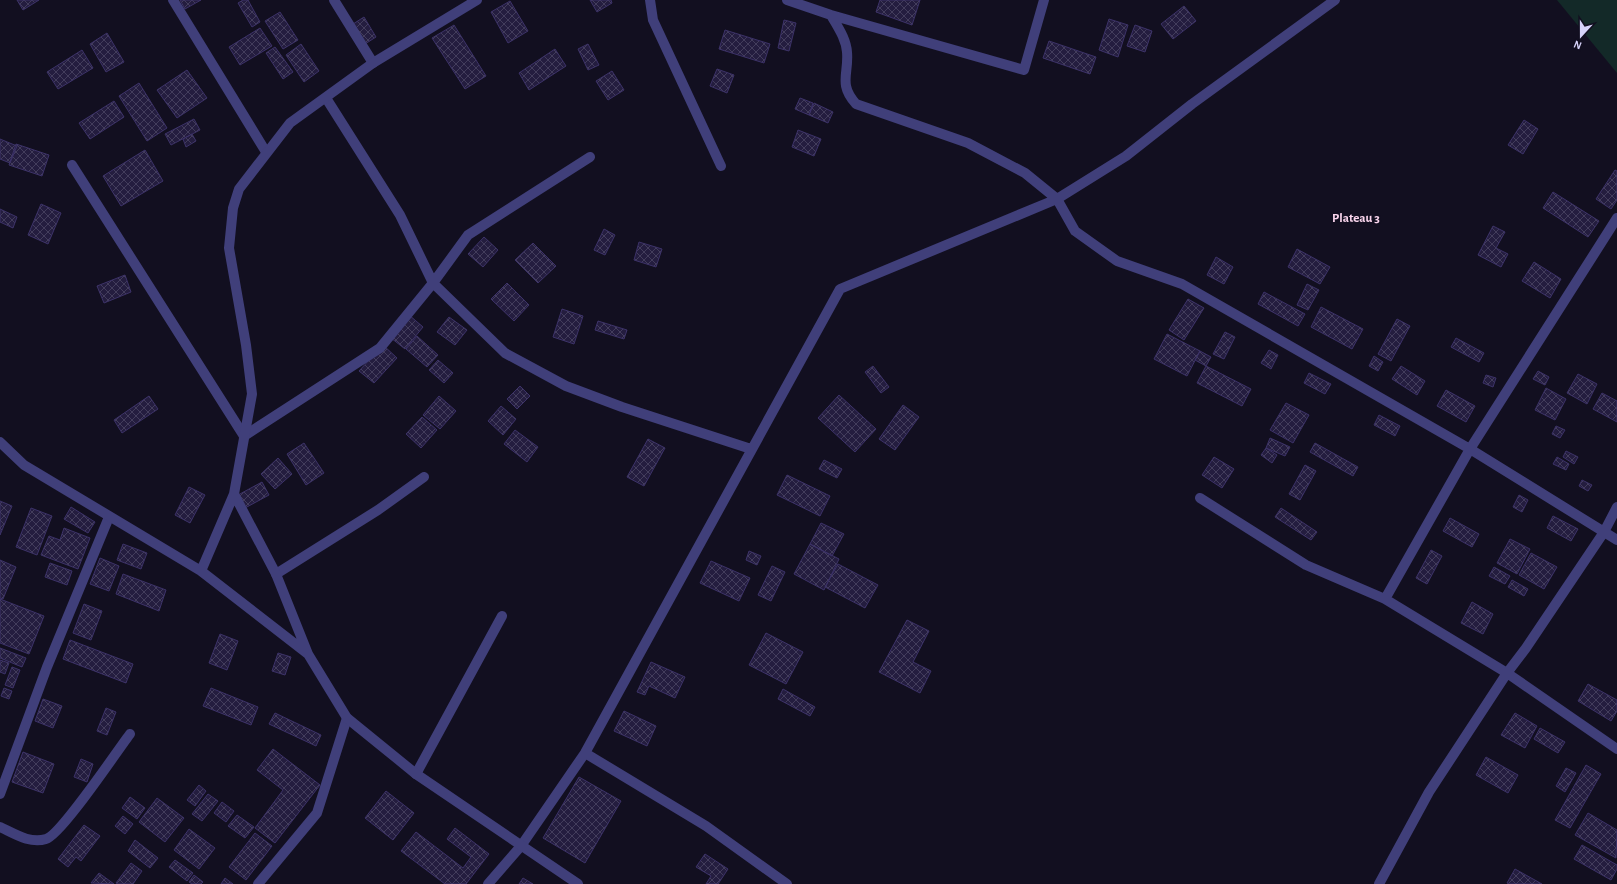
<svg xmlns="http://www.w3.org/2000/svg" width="1617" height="884" font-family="'Alegreya Sans',sans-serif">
  <defs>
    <pattern id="building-cross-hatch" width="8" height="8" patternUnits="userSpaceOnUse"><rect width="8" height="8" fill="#241d3f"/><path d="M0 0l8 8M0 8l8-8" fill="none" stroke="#433d5c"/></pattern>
  </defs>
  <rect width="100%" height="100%" fill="#120f20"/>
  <!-- pitch -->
  <path fill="#132928" d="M1557 0H1617V73Z"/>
  <!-- building -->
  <path fill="url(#building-cross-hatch)" stroke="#3c3268" d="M17 0H39L23 10Z
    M180 0H201L185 9Z
    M243 0H248L260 22 252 27 238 3Z
    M590 0H611L612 3 597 12Z
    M880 0H920L912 25 876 12Z
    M510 1 528 31 508 43 491 12Z
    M1184 6 1196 21 1173 39 1161 24Z
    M280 12 298 40 283 49 265 21Z
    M364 17 376 37 365 44 353 24Z
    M1109 19 1128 25 1118 57 1099 50Z
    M784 20 796 23 789 51 778 48Z
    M454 25 486 76 465 89 432 38Z
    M1135 25 1152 31 1145 52 1127 46Z
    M260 28 272 46 240 65 229 47Z
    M725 30 770 44 764 63 719 49Z
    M107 33 124 62 106 72 90 44Z
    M1049 41 1096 57 1090 74 1043 58Z
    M301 44 319 71 304 82 286 55Z
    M588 44 599 65 588 70 578 49Z
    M275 47 293 72 283 79 266 53Z
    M555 49 566 66 529 90 519 73Z
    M82 50 93 68 58 89 47 72Z
    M717 69 734 75 727 93 710 86Z
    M187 70 207 98 177 118 157 90Z
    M612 71 624 90 608 100 596 81Z
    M139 83 167 128 147 141 119 96Z
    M800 98 813 103 809 115 795 109Z
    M114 101 124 117 90 139 79 123Z
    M814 103 833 112 828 123 809 115Z
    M194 119 200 130 171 145 165 134Z
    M1524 120 1538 129 1523 154 1508 145Z
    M798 130 821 139 814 156 792 147Z
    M192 134 196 141 186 147 183 139Z
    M0 139 17 146 10 163 0 159Z
    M16 144 49 155 42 176 9 165Z
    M145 150 163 181 121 206 103 176Z
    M1615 170 1617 171V200L1611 209 1596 199Z
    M1553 192 1599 221 1588 237 1543 208Z
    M41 204 61 213 48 244 28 235Z
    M0 209 17 217 13 228 0 222Z
    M1493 226 1505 232 1496 248 1508 254 1501 267 1478 255Z
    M604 229 615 235 605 255 594 250Z
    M484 237 498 250 483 267 468 254Z
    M639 242 662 249 656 267 634 260Z
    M533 243 556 266 538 283 515 260Z
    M1297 249 1330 267 1320 284 1288 267Z
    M1216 257 1233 267 1224 284 1207 275Z
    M1534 262 1561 279 1550 298 1522 281Z
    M125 275 131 292 104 303 97 286Z
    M507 283 529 305 514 321 491 299Z
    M1307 284 1319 290 1308 310 1297 305Z
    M1264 292 1305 314 1298 326 1258 304Z
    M1188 299 1204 308 1184 340 1169 330Z
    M1321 307 1363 329 1352 349 1311 327Z
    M562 309 583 316 574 344 553 337Z
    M409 315 423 327 405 349 391 338Z
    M449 317 467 330 455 345 437 332Z
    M1397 319 1410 326 1391 361 1378 354Z
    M598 321 627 330 624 339 595 330Z
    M1225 332 1235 337 1224 359 1213 354Z
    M1167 334 1200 351 1187 376 1154 359Z
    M417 336 438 355 427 367 406 349Z
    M1456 338 1484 353 1479 362 1451 347Z
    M383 345 397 358 374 383 359 371Z
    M1269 350 1278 355 1271 369 1261 363Z
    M1200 351 1211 357 1206 366 1195 360Z
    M1374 356 1383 362 1378 371 1369 366Z
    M438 360 453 373 444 383 429 370Z
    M873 366 889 387 881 393 865 372Z
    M1206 366 1251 389 1242 406 1197 383Z
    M1401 366 1425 381 1417 395 1392 379Z
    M1538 371 1549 377 1545 385 1533 379Z
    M1309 373 1331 384 1325 394 1304 383Z
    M1578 374 1597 384 1587 404 1567 393Z
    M1486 375 1496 378 1493 387 1483 383Z
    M520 386 530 396 517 409 507 399Z
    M1546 388 1566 399 1555 420 1535 410Z
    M1446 390 1475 406 1466 422 1437 406Z
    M1602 393 1617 401V422L1593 409Z
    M839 395 876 429 855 452 818 418Z
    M149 396 158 409 122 433 114 420Z
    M439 396 456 411 440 429 423 415Z
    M1286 403 1309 415 1293 443 1270 430Z
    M903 405 919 417 895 450 879 439Z
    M501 406 516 419 503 435 488 421Z
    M1379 415 1400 426 1395 436 1374 425Z
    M422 417 437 430 421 448 406 434Z
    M1556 426 1565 430 1560 438 1552 434Z
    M515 430 538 447 527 462 504 444Z
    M1270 438 1290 447 1285 456 1266 448Z
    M648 439 665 448 644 486 627 477Z
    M304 443 324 473 306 485 287 454Z
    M1315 443 1358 467 1353 476 1310 452Z
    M1266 448 1277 455 1272 463 1261 455Z
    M1566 451 1578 457 1574 464 1563 457Z
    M1214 457 1234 469 1222 488 1202 475Z
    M1557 457 1569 464 1566 470 1553 464Z
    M278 458 292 474 275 489 261 474Z
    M824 460 842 469 837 478 819 469Z
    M1305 465 1316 471 1300 500 1289 494Z
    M787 475 830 496 820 516 777 495Z
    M1582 480 1592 485 1588 491 1579 486Z
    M262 482 269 495 245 508 238 495Z
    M189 487 205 495 190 523 175 515Z
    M1519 495 1528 500 1522 512 1513 507Z
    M0 501 12 506 0 535Z
    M71 507 95 522 88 533 64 519Z
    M31 508 52 516 37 555 16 547Z
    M1281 508 1317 532 1311 540 1275 517Z
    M1553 516 1578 529 1571 541 1547 528Z
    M1450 518 1479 534 1472 547 1443 531Z
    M821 523 844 534 832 556 810 544Z
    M64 528 90 538 78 569 41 555 49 536 60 540Z
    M1510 539 1530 549 1517 574 1497 563Z
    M123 544 147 553 141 569 117 560Z
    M810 544 839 559 824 590 794 574Z
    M1431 550 1442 556 1427 584 1416 578Z
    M749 551 761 556 757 565 746 560Z
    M1531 553 1557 567 1544 589 1519 575Z
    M100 558 119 566 109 591 90 584Z
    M0 560 16 567 3 599 0 598Z
    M711 561 750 578 739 601 700 583Z
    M50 563 72 571 67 585 45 577Z
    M838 564 878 585 865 608 825 587Z
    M772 566 785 572 771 601 758 595Z
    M1494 567 1510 576 1505 584 1489 576Z
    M123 574 166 590 159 611 116 594Z
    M1512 580 1528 589 1524 596 1508 587Z
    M0 599 44 616 29 654 0 643Z
    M1472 602 1493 614 1483 634 1461 623Z
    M84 604 102 611 91 640 73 633Z
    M907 620 929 631 913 662 931 671 920 693 879 672Z
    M766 633 803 652 786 684 749 665Z
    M220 634 238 641 227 670 209 663Z
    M70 640 133 664 126 683 63 659Z
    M0 648 26 658 22 667 0 658Z
    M278 653 291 657 285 675 272 671Z
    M0 660 9 663 5 674 0 672Z
    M651 662 685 677 675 698 649 686 645 695 637 692Z
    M12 667 20 670 13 688 5 685Z
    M1588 684 1617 700V711L1611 721 1578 701Z
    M4 688 12 691 9 699 1 696Z
    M211 688 258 707 251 725 203 706Z
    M783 689 815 707 810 716 778 699Z
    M43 699 62 706 53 728 35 721Z
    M106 708 116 712 107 735 97 731Z
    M624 711 656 726 647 746 614 731Z
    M275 713 321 735 316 746 269 724Z
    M1515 713 1537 726 1525 748 1501 735Z
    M1540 728 1565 742 1558 753 1534 739Z
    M273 749 320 785 275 843 255 828 283 790 257 770Z
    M23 752 54 764 43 793 12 782Z
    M1486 757 1518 775 1508 793 1476 775Z
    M81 759 93 764 87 782 74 777Z
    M1586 765 1601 774 1570 828 1555 820Z
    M1566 768 1576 773 1565 792 1556 786Z
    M579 777 621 801 585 863 543 838Z
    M199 785 206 791 195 806 187 800Z
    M386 791 414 813 393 840 365 818Z
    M208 794 218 801 202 821 192 814Z
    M130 797 145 808 137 819 122 808Z
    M157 798 184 818 165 842 139 822Z
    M222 802 234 811 226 822 214 813Z
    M1588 813 1617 830 1616 858 1575 835Z
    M237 815 254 827 245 838 228 826Z
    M123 816 133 824 125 834 115 826Z
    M84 825 100 836 81 861 76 857 68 867 58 859Z
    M455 828 489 854 466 884H445L401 851 416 832 463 868 471 857 447 839Z
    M189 829 215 848 199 869 174 850Z
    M255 833 272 846 246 880 229 867Z
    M135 840 158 858 150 868 128 851Z
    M1582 845 1617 865V869L1611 880 1574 859Z
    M705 854 728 869 718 884H706L711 876 696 867Z
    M175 860 193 873 187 881 169 867Z
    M131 863 142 871 133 884H118L116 883Z
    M1515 869 1542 884H1509L1507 883Z
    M99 873 114 884 91 883Z
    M194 875 203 882 201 884H192L189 882Z
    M225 878 233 884H221Z
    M523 878 533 884H519Z"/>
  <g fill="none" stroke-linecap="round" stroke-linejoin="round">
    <!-- minor -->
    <path stroke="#403f7a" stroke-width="10" d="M173 0 266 152
      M334 0 373 63
      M650 0 653 20 721 166
      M787 0 831 15 1024 70 1044 0
      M831 15C837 26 846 38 847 52 849 74 838 84 856 104L968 143 1025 173 1057 199 1075 231 1117 261 1182 284 1470 449 1617 540
      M326 98 400 215 433 283 505 353 566 386 622 407 751 449
      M72 165 244 436 380 348 433 283 468 235 590 157
      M1200 498 1306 565 1385 599 1507 673 1617 749
      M276 574 378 510 424 477
      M1385 599 1470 449 1617 218
      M585 753 706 826 787 884
      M416 774 502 616
      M0 794 47 667 109 517
      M0 827C15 834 30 844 46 839 61 835 117 751 130 734
      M258 884 317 813 347 718
      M488 884 521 846 585 753 840 289 1057 199 1126 156 1192 104 1335 0
      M1379 884 1429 792 1507 673 1526 648 1604 532 1617 507"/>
    <!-- tertiary -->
    <path stroke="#403f7a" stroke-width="10" d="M0 442 24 465 201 571 308 654
      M234 494 276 574 308 654 347 718 416 774 578 884
      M201 571 234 494 252 394 246 345 229 248 233 208 239 189 290 123 373 63 477 0"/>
  </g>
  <g text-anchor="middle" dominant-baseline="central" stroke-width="3.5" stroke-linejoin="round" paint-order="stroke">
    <!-- quarter labels -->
    <g font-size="13" font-weight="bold" fill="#fad5ed" stroke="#120f20">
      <text x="1356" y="218">Plateau 3</text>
    </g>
  </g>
  <!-- north arrow -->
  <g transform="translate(1581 36) rotate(201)" stroke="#120f20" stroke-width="3" paint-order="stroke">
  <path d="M0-3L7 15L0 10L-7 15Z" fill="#d7d3fa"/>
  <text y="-6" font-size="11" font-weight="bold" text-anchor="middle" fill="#d7d3fa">N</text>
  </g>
</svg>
